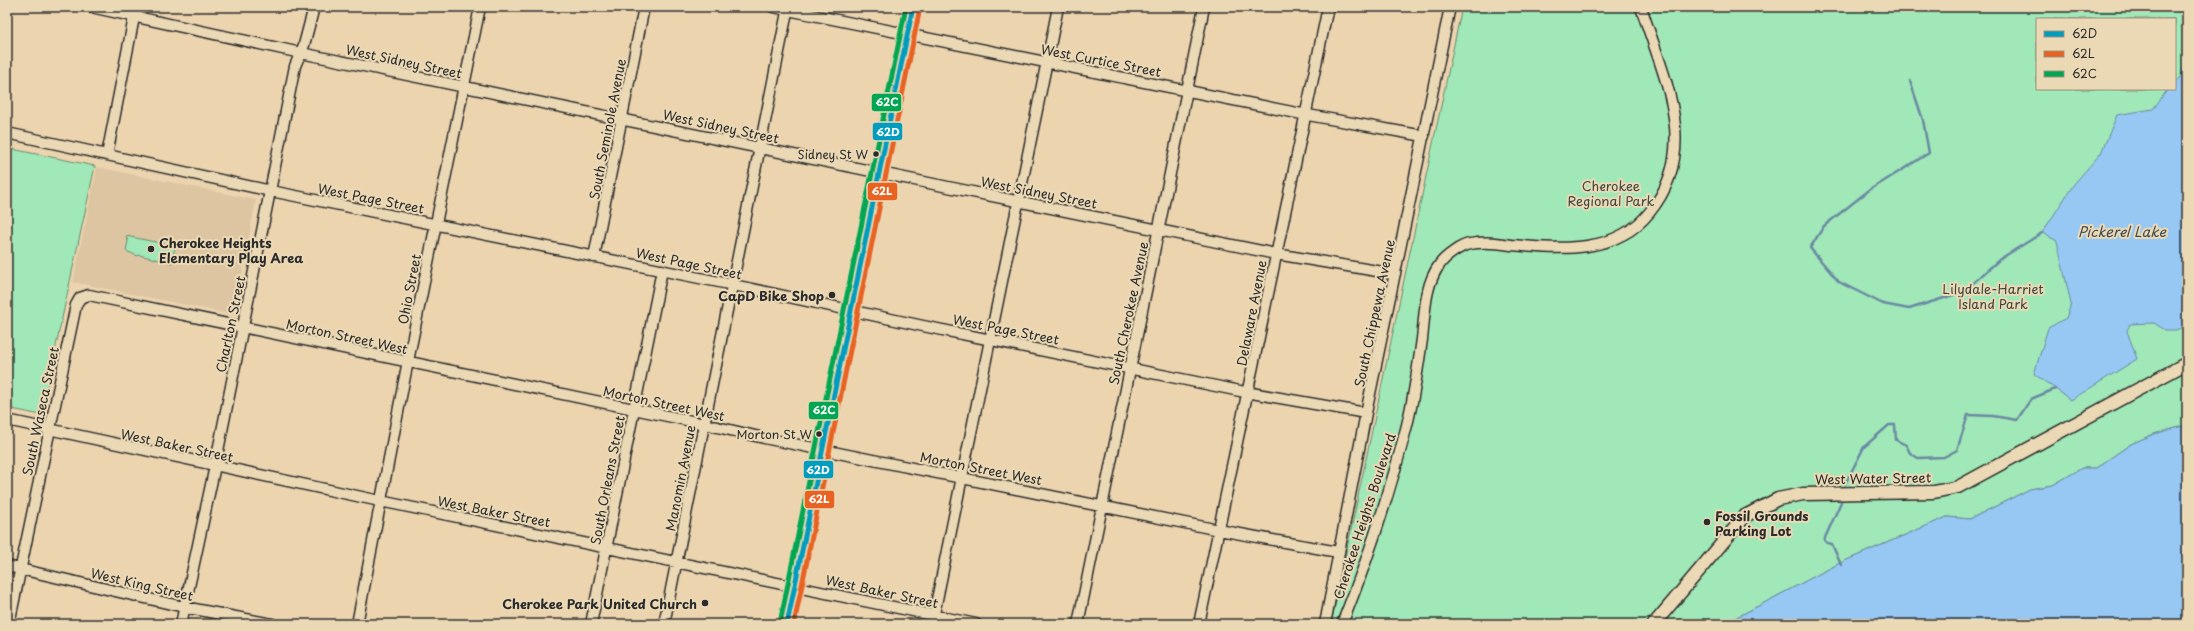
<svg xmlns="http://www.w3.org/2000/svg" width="2194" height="631" font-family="'Playpen Sans',sans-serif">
  <rect width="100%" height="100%" fill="#ecd4af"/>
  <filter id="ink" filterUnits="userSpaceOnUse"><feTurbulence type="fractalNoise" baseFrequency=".025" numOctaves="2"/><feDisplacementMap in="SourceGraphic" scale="8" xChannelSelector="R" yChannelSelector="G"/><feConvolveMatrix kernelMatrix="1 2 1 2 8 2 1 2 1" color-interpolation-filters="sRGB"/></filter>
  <g filter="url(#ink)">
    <!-- built -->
    <path fill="#dec5a2" d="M97 167 256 200 234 315 73 282Z"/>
    <!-- green -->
    <path fill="#a0e8b7" stroke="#668a71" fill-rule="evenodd" d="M1462 7H2187V425L2154 434 2131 444 2096 468H2082L2053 485 2030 489 1970 519 1947 517 1840 563 1724 624H1331ZM2037 19H2175V89H2037Z
      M7 148 95 166 41 415 7 408Z
      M126 236 175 246 172 263 139 255 138 256 126 251 128 241Z"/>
    <!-- water -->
    <path fill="#96c8f3" stroke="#6b89a3" d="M2187 55V325L2176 330H2165L2154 323 2130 324 2127 331 2137 359 2071 400 2034 374 2048 328 2066 318 2071 304 2057 241 2042 233 2074 184 2101 153 2117 115 2153 109 2168 89H2175V82L2181 76Z
      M2187 425V624H1724L1840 563 1947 517 1970 519 2030 489 2053 485 2082 468H2096L2131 444 2154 434Z"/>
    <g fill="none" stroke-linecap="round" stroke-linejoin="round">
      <!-- stream -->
      <path stroke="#6b89a3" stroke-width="2.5" d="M1910 81 1923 120 1929 153 1868 191 1824 226 1810 248 1839 282 1883 304 1909 309 1963 292 2000 259 2042 233
        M1845 484 1864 447 1889 425H1895L1896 440 1906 445 1910 453 1918 458 1944 457 1957 450 1968 415 1993 416 2017 420 2031 399 2055 389
        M1841 502 1824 540 1827 543 1832 544 1841 565"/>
      <!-- minor casing -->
      <g stroke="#2b2b2b" stroke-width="13">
        <path id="minor" d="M91 7 301 53 948 187 1276 254 1395 274
          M773 7 1297 113 1424 136
          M7 133 271 191 724 283 923 326 1240 391 1366 413
          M107 155 136 7
          M594 257 644 7
          M7 420 380 501 976 624
          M7 566 184 607 272 624
          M9 624 76 305 80 298 89 295 696 422 764 438 1219 530 1338 552
          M181 624 215 466 295 66 304 45 314 7
          M357 624 406 371 480 7
          M591 624 662 270
          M664 624 788 7
          M932 624 1058 7
          M1078 624 1204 7
          M1199 624 1328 7
          M1325 624 1366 413 1450 7
          M1342 624C1368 559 1390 493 1407 425 1414 397 1418 368 1422 339 1425 315 1424 285 1440 264 1445 257 1461 245 1470 244 1484 241 1498 243 1511 245 1559 249 1615 255 1649 213 1702 149 1663 76 1641 7"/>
      </g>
      <!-- tertiary casing -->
      <g stroke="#2b2b2b" stroke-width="15">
        <path id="tertiary" d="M1654 624 1745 516 1778 499 1803 494 1934 492 1958 487 2187 363"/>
      </g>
      <!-- secondary casing -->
      <g stroke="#2b2b2b" stroke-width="17">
        <path id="secondary" d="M787 624 913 7"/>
      </g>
      <!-- minor -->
      <use href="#minor" stroke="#ebd9b6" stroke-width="10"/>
      <!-- tertiary -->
      <use href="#tertiary" stroke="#ebd9b6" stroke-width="12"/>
      <!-- secondary -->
      <use href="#secondary" stroke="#ebd9b6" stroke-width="14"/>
      <!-- bus-1 casing -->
      <g stroke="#ebd9b6" stroke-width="8">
        <path id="bus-1" d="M787 624 913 7"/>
      </g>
      <!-- bus-2 casing -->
      <g stroke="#ebd9b6" stroke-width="8">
        <path id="bus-2" d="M794 624 920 8"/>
      </g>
      <!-- bus-3 casing -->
      <g stroke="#ebd9b6" stroke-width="8">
        <path id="bus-3" d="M780 623 906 7"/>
      </g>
      <!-- bus-1 -->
      <use href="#bus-1" stroke="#049cbe" stroke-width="5"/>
      <!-- bus-2 -->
      <use href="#bus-2" stroke="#e86222" stroke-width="5"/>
      <!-- bus-3 -->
      <use href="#bus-3" stroke="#00a651" stroke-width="5"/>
    </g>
  </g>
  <!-- markers -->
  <g fill="#2b2b2b" stroke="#ebd9b6" stroke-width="1.5">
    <circle cx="876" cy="154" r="3.5"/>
    <circle cx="151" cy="249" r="4"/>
    <circle cx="832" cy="295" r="4"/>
    <circle cx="819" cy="434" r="3.5"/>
    <circle cx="1707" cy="522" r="4"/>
    <circle cx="705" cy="603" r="4"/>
  </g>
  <g text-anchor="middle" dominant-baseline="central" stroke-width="4" stroke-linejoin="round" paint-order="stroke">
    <!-- bus labels -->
    <g font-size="12" fill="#2b2b2b" stroke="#ebd9b6" text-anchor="end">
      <text x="868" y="154">Sidney St W</text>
      <text x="812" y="434">Morton St W</text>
    </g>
    <!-- street labels -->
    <g font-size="13" fill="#2b2b2b" stroke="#ebd9b6">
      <text transform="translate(1101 60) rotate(11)">West Curtice Street</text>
      <text transform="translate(404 61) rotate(12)">West Sidney Street</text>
      <text transform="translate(721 126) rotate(12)">West Sidney Street</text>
      <text transform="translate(607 129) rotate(-79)">South Seminole Avenue</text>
      <text transform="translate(1039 192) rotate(11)">West Sidney Street</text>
      <text transform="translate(371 198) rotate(11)">West Page Street</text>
      <text transform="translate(689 263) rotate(12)">West Page Street</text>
      <text transform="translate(409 289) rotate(-79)">Ohio Street</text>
      <text transform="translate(1128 313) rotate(-78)">South Cherokee Avenue</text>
      <text transform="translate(1251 313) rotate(-79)">Delaware Avenue</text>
      <text transform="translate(1374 313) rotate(-78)">South Chippewa Avenue</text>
      <text transform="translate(230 324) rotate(-78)">Charlton Street</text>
      <text transform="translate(1006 329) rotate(11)">West Page Street</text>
      <text transform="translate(347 336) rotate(12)">Morton Street West</text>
      <text transform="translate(664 403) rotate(12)">Morton Street West</text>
      <text transform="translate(40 411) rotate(-78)">South Waseca Street</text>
      <text transform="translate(177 445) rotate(12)">West Baker Street</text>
      <text transform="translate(981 468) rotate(11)">Morton Street West</text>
      <text transform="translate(680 478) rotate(-79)">Manomin Avenue</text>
      <text transform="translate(1873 478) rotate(-1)">West Water Street</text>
      <text transform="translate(607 480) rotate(-79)">South Orleans Street</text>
      <text transform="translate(494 511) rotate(11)">West Baker Street</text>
      <text transform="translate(1364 516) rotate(-72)">Cherokee Heights Boulevard</text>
      <text transform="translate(142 584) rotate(13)">West King Street</text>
      <text transform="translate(882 591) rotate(12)">West Baker Street</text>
    </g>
    <!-- park labels -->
    <g font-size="13" fill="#3d4740" stroke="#ebd9b6">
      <text x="1611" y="185">Cherokee<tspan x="1611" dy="15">Regional Park</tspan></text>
      <text x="1993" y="288">Lilydale-Harriet<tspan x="1993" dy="15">Island Park</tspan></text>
    </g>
    <!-- poi labels -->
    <g font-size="13" font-weight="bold" fill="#2b2b2b" stroke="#ebd9b6" text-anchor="start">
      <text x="159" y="242">Cherokee Heights<tspan x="159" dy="15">Elementary Play Area</tspan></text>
      <text x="824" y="295" text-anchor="end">CapD Bike Shop</text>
      <text x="1715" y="515">Fossil Grounds<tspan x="1715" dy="15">Parking Lot</tspan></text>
      <text x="697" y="603" text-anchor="end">Cherokee Park United Church</text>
    </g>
    <!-- water labels -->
    <g font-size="14" font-style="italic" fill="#404a53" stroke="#ebd9b6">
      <text x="2122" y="231">Pickerel Lake</text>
    </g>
  </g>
  <g stroke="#ebd9b6" stroke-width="1.5">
    <rect x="871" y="93" width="31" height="19" rx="4" fill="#00a651"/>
    <rect x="872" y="122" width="31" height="19" rx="4" fill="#049cbe"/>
    <rect x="867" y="182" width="31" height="19" rx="4" fill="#e86222"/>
    <rect x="808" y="401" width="31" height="19" rx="4" fill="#00a651"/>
    <rect x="803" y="460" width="31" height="19" rx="4" fill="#049cbe"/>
    <rect x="804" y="490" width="31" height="19" rx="4" fill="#e86222"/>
  </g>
  <g font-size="11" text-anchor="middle" font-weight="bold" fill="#fff">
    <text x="887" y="106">62C</text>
    <text x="888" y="136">62D</text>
    <text x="882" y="195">62L</text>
    <text x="824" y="414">62C</text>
    <text x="818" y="474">62D</text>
    <text x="819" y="503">62L</text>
  </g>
  <!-- margin -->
  <rect width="2194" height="631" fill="none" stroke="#ebd9b6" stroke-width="24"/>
  <rect x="12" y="12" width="2170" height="607" fill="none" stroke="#2b2b2b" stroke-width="1.5" filter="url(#ink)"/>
  <!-- legend -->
  <rect x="2036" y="18" width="140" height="72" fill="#ebd9b6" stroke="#9e937e"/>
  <rect x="2044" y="31" width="20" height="6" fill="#049cbe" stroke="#9e937e"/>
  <text x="2072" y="38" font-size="12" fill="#2b2b2b">62D</text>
  <rect x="2044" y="51" width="20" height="6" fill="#e86222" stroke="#9e937e"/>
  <text x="2072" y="58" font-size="12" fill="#2b2b2b">62L</text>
  <rect x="2044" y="71" width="20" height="6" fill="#00a651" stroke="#9e937e"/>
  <text x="2072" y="78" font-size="12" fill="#2b2b2b">62C</text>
</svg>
